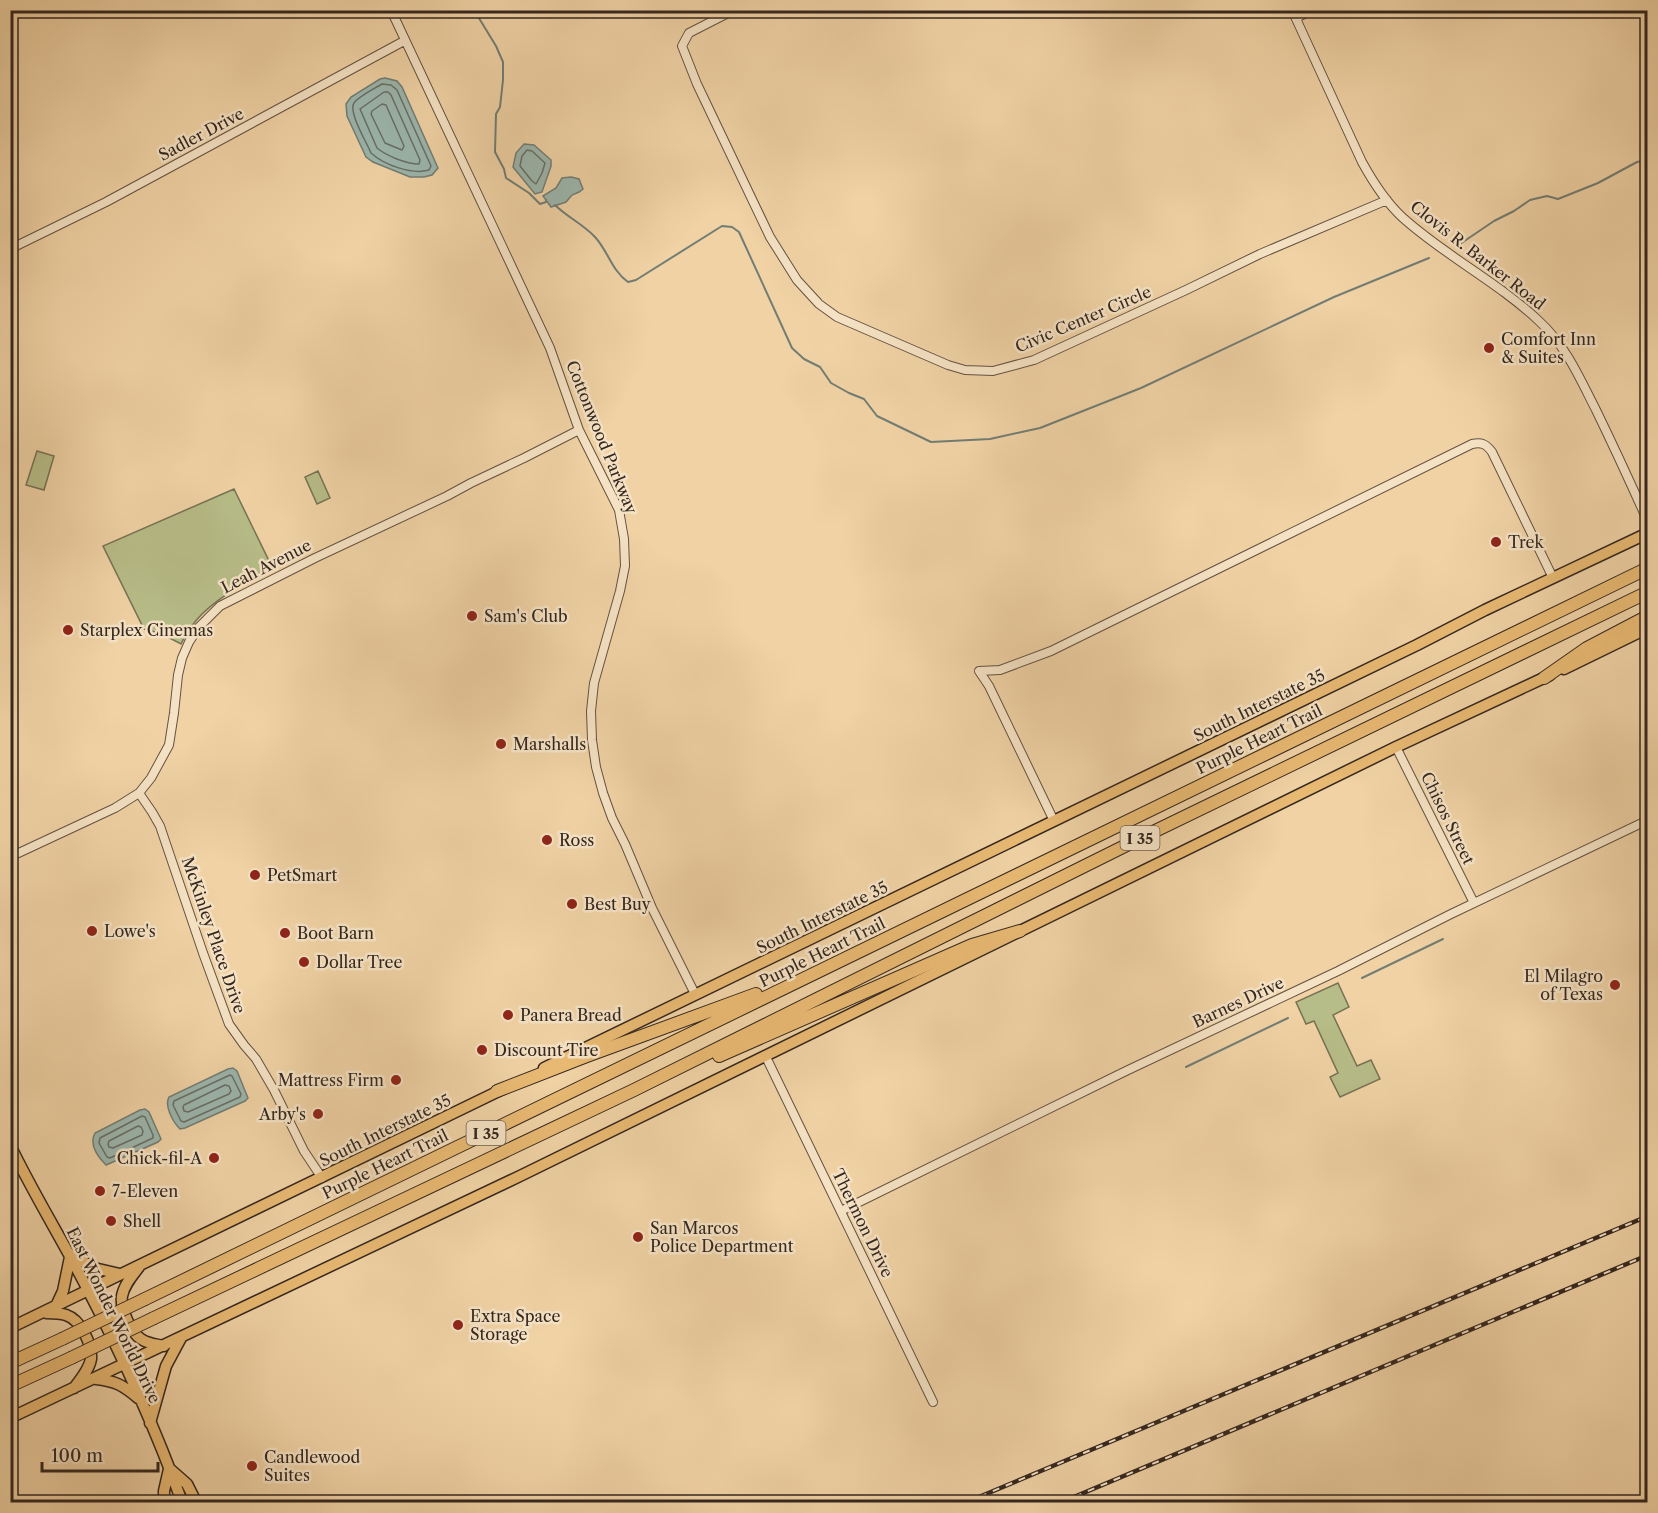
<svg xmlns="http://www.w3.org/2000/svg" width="1658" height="1513" font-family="'Libre Caslon Text',serif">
  <rect width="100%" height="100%" fill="#f0d2a5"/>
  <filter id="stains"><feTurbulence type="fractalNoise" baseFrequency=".00333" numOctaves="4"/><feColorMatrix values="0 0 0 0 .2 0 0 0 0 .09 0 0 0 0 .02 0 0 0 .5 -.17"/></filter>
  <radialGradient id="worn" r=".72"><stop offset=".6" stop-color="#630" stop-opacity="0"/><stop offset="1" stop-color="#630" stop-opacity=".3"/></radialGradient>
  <!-- green -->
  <path fill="#b7bd88" stroke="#767254" stroke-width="1.5" d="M37 451 54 456 44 490 26 485Z
    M318 471 330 498 317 504 305 477Z
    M234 489 272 567C245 584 210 600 191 627 187 632 184 638 181 644L162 634 144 629 103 546Z
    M1338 983 1349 1007 1333 1015 1357 1066 1371 1060 1380 1079 1340 1097 1330 1077 1338 1073 1314 1021 1306 1024 1296 1002Z"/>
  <!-- water -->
  <path fill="#9bb6ad" stroke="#727d75" stroke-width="1.5" d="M385 78 397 81 402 87 438 168 432 175 424 177H410L373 162 366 157 347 116 346 104 351 97 380 79Z
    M524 144 534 145 551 160V166L542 192 535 194 513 167 516 153Z
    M571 177 579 179 583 189 579 192 572 195 566 202 551 207 543 196 556 188 562 178Z
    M233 1068 237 1071 248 1098 245 1101 185 1128 180 1129C173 1122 164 1106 169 1097L228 1069Z
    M145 1109 149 1112 161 1139 158 1142 106 1165C97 1156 89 1144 95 1133L140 1110Z"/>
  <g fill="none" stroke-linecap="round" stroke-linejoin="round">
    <!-- shore -->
    <path stroke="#686e66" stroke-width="1.5" d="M382 84 391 85 397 90 431 166 429 170C412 175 384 165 371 153 367 143 348 112 354 103 359 96 374 89 382 84Z
      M384 92H388L391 95 420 160 419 164C406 164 387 156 377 148L360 109Z
      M382 104 386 105 404 146 402 150 385 143 371 114 372 111Z
      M527 150 532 151 545 163 542 173 536 184 532 181 520 166 522 156Z
      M230 1075 232 1076 241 1094 240 1097 184 1122 181 1121 173 1105 174 1101Z
      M225 1085 229 1086 231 1091 229 1094 188 1112 184 1111 183 1107 184 1105Z
      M142 1116 145 1117 153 1135V1138L110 1158 107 1157 99 1143 100 1138Z
      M138 1126 141 1127 143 1131 142 1135 113 1148 109 1147 108 1144 109 1141Z"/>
    <!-- stream -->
    <path stroke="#727d75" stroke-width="2" d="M474 10 496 46 503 62V80L500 107 496 114 495 152 504 169 506 178 529 193 540 204 546 202V200
      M555 205C567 217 583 224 595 237 608 251 612 271 628 282L636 280 722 226 732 227 739 232 792 348 804 359 820 367 831 383 849 393 864 399 877 416 931 442 990 439 1040 428 1141 388 1334 297 1429 258
      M1460 244 1494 221 1514 211 1530 200 1547 196 1558 199 1598 183 1637 162 1648 160
      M1362 978 1443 939
      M1186 1067 1288 1018"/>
    <!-- minor casing -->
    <g stroke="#635241" stroke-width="10">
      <path id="minor" d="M391 10 550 348 579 430 619 510 624 539 625 566 620 591 594 683 591 711 592 740 596 767 603 793 612 818 625 844 652 908 695 994
        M734 10 689 33 682 46 697 84 770 237 797 280 819 304 837 317 948 365 965 370 993 371 1034 360 1186 290 1260 254 1387 200
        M1292 10 1362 162C1373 182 1386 202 1402 217 1445 256 1498 282 1540 322 1566 346 1580 379 1596 410 1614 447 1631 484 1648 522
        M1296 18 1313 10
        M10 249 106 202 404 41
        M1396 747 1474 903
        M139 793 152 812 160 826 203 953 229 1024 244 1045 256 1059 274 1090 304 1151 322 1178
        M1054 821 989 686 979 671 1000 670 1051 651 1472 444C1482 442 1486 444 1492 452L1553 578
        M10 857 115 808 139 793 151 778 169 745 174 713 178 675 182 658 189 642 198 628 220 606 315 558 447 496 471 483 524 458 579 430
        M766 1057 933 1402
        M841 1211 1126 1071 1338 971 1451 914 1648 820"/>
    </g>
    <!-- major casing -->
    <g stroke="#342720" stroke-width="13">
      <path id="major" d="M1564 669 1648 628
        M544 1068 1417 645 1485 610 1648 533
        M10 1145C34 1195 63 1241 88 1290 124 1359 156 1430 182 1502
        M69 1253 94 1268 120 1274
        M139 1267C132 1276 124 1285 122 1296 120 1308 131 1333 141 1339 148 1344 155 1344 164 1346
        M56 1306 63 1291 70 1257
        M46 1313C53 1313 60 1313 66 1315 81 1320 92 1344 91 1359 89 1370 80 1380 74 1388
        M10 1328 503 1089
        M96 1379C115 1381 123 1385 138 1398
        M10 1418 520 1176 1396 747 1550 675
        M150 1423 166 1366 181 1338
        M170 1469 187 1484 196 1502
        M164 1502V1491L169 1469"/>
    </g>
    <!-- highway casing -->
    <g stroke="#342720" stroke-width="14">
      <path id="highway" d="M1544 678 1587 648 1648 616
        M719 1056 972 945 1020 931
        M497 1091 587 1056 756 994
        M145 1299 1648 568
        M154 1318 634 1090 1153 832 1648 592
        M10 1363 62 1339
        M10 1386 71 1358"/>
    </g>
    <!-- minor -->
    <use href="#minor" stroke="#f5e2c4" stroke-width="8"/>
    <!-- major -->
    <use href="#major" stroke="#e8b972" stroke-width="10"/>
    <!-- highway -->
    <use href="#highway" stroke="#e8b972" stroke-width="12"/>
    <!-- rail casing -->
    <g stroke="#342720" stroke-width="4.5">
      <path id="rail" d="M967 1502 1648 1216
        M1062 1502 1648 1255"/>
    </g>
    <!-- rail -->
    <use href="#rail" stroke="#f5e2c4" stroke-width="2" stroke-dasharray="7" stroke-linecap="butt"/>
    <!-- highway-bridge casing -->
    <g stroke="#342720" stroke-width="14" stroke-linecap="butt">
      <path id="highway-bridge" d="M62 1339 145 1299
        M71 1358 154 1318"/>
    </g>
    <!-- highway-bridge -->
    <use href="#highway-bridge" stroke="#e8b972" stroke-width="12"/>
  </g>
  <!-- markers -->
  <g fill="#8f2418" stroke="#f5e2c4" stroke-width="2">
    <circle cx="1489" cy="348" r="6"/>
    <circle cx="1496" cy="542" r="6"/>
    <circle cx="472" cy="616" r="6"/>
    <circle cx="68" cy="630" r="6"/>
    <circle cx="501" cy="744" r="6"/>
    <circle cx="547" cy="840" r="6"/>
    <circle cx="255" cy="875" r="6"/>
    <circle cx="572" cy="904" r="6"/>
    <circle cx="92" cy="931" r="6"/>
    <circle cx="285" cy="933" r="6"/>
    <circle cx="304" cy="962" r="6"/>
    <circle cx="1615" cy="985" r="6"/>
    <circle cx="508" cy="1015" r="6"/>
    <circle cx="482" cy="1050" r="6"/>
    <circle cx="396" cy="1080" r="6"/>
    <circle cx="318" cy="1114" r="6"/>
    <circle cx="214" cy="1158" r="6"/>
    <circle cx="100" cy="1191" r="6"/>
    <circle cx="111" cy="1221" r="6"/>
    <circle cx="638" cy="1237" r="6"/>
    <circle cx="458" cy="1325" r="6"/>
    <circle cx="252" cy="1466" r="6"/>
  </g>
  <g text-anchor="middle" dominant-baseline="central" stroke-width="5" stroke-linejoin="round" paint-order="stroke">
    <!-- shield labels -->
    <g fill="#f5e2c4" stroke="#6e5f51" stroke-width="1.5">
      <rect x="1120.5" y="826" width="39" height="24" rx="4.5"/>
      <rect x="466.5" y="1121" width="39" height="24" rx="4.5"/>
    </g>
    <g font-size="15" font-weight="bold" fill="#342720">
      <text x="1140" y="838">I 35</text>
      <text x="486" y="1133">I 35</text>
    </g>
    <!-- street labels -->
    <g font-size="16" fill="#342720" stroke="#f5e2c4">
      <text transform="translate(201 134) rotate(-28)">Sadler Drive</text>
      <text transform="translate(1478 255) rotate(38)">Clovis R. Barker Road</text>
      <text transform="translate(1083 319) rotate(-23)">Civic Center Circle</text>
      <text transform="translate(602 437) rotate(68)">Cottonwood Parkway</text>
      <text transform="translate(266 566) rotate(-27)">Leah Avenue</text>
      <text transform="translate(1259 705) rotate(-26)">South Interstate 35</text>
      <text transform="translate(1259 739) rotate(-26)">Purple Heart Trail</text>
      <text transform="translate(1448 818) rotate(64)">Chisos Street</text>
      <text transform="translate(822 917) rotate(-26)">South Interstate 35</text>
      <text transform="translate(214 935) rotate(71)">McKinley Place Drive</text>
      <text transform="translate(822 952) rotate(-26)">Purple Heart Trail</text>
      <text transform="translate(1238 1002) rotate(-25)">Barnes Drive</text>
      <text transform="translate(385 1130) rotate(-26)">South Interstate 35</text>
      <text transform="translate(385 1164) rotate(-26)">Purple Heart Trail</text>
      <text transform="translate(863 1223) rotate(64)">Thermon Drive</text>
      <text transform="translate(114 1315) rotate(64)">East Wonder World Drive</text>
    </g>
    <!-- poi labels -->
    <g font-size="16" fill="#342720" stroke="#f5e2c4" text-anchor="start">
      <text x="1501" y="339">Comfort Inn<tspan x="1501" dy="18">&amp; Suites</tspan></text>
      <text x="1508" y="542">Trek</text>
      <text x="484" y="616">Sam's Club</text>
      <text x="80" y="630">Starplex Cinemas</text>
      <text x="513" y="744">Marshalls</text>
      <text x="559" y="840">Ross</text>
      <text x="267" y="875">PetSmart</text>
      <text x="584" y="904">Best Buy</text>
      <text x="104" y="931">Lowe's</text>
      <text x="297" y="933">Boot Barn</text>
      <text x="316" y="962">Dollar Tree</text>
      <text x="1603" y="976" text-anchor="end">El Milagro<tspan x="1603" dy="18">of Texas</tspan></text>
      <text x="520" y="1015">Panera Bread</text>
      <text x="494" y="1050">Discount Tire</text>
      <text x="384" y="1080" text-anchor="end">Mattress Firm</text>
      <text x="306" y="1114" text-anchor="end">Arby's</text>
      <text x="202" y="1158" text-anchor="end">Chick-fil-A</text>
      <text x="112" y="1191">7-Eleven</text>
      <text x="123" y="1221">Shell</text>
      <text x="650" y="1228">San Marcos<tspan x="650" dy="18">Police Department</tspan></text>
      <text x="470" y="1316">Extra Space<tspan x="470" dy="18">Storage</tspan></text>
      <text x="264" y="1457">Candlewood<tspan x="264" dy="18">Suites</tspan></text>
    </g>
  </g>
  <!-- margin -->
  <rect width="1658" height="1513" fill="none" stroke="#f0d2a5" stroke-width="36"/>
  <rect x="12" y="12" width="1634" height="1489" fill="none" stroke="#342720" stroke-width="3"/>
  <rect x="18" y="18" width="1622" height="1477" fill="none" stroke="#342720" stroke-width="1.5"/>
  <!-- scale -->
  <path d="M42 1462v9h116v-9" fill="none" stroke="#342720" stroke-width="3"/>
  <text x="51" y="1462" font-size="18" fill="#342720" stroke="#f5e2c4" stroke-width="4.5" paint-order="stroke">100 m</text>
  <rect width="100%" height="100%" filter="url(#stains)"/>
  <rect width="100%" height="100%" fill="url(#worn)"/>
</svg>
